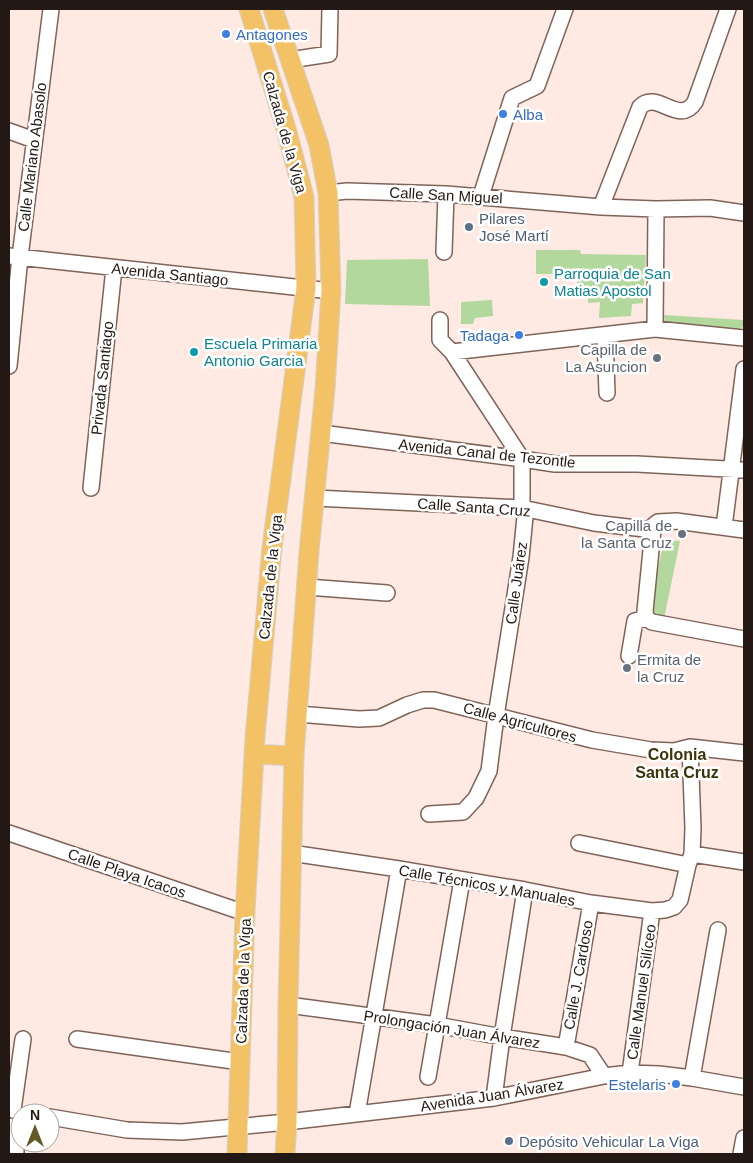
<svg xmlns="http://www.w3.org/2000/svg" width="753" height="1163" font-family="Arial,sans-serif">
  <rect width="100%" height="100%" fill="#feeae2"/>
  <!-- green -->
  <path fill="#b3d89e" d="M536 250H580L581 254 646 255 643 303 632 304 631 316 599 318 600 302 588 303V291L578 290 577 274H536Z
    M428 259 430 306 345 304 347 260Z
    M492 300 493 316 475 318 473 324H461V302Z
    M664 315 744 320V326L736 332 665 324Z
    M664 540 680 541 664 619 653 616 650 606Z"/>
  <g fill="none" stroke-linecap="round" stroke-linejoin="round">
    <!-- minor casing -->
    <g stroke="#7f6358" stroke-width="18">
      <path id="minor" d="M290 60 329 54 330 9
        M9 131 34 140
        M328 193 347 191 446 194 601 207 656 209 710 208 744 213
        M481 196 512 98 537 86 565 9
        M601 207 640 107C657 89 679 127 695 102L728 9
        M444 252 446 194
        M9 256 331 291
        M655 329 656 209
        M605 335 607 393
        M452 352 655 329 744 338
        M9 366 20 257 51 9
        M321 433 522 459 555 464H637L744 470
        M91 488 114 268
        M315 498 522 508 594 523 653 530 654 525 658 522 676 521 744 530
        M724 527 744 369
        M307 587 387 593
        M646 618 652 622 744 639
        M646 618 645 611 653 530
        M629 656 635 621 646 618
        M298 714 359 719 379 718 407 705 423 700H434L592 740 651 750 674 751 690 747 744 753
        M429 814 463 812 476 798 489 771 496 716 521 557 525 517 522 508V459L452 352 440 340V320
        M9 833 245 913
        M579 843 688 865
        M291 853 399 869 525 890 591 903 652 911 665 910 674 907 680 900 688 865 692 854 693 828 690 747
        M692 854 744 862
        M288 1005 437 1025 502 1037 566 1047 590 1055 604 1076
        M77 1039 240 1062
        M566 1047 591 903
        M630 1073 652 911
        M428 1077 462 880
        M692 1078 718 930
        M494 1098 502 1037 525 890
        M13 1110 23 1039
        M357 1114 399 869
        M50 1117 127 1130 182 1132 287 1122 494 1098 604 1076 630 1073 659 1074 692 1078 744 1087
        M9 1126C16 1134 16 1144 16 1154
        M741 1154 744 1138"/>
    </g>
    <!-- major casing -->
    <g stroke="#d3d1d0" stroke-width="21">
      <path id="major" d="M273 9 319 145 328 193 331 291 325 389 309 552 294 756 288 1005 287 1122 285 1154
        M254 754 294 756
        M237 1154 245 913 255 737 272 547 306 288 304 197 287 132 249 9"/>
    </g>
    <!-- minor -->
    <use href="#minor" stroke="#fff" stroke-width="15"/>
    <!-- major -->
    <use href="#major" stroke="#f4c266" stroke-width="19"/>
  </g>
  <!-- markers -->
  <g fill="#3f7fe0" stroke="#fff" stroke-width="2">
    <circle cx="226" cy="34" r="5"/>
    <circle cx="503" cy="114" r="5"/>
    <circle cx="519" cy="335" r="5"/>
    <circle cx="676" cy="1084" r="5"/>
  </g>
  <g fill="#5c6f8a" stroke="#fff" stroke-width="2">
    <circle cx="469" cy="227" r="5"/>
    <circle cx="509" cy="1141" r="5"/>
  </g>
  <g fill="#0f9aa8" stroke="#fff" stroke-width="2">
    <circle cx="544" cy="282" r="5"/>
    <circle cx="194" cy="352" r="5"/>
  </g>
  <g fill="#6b7280" stroke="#fff" stroke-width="2">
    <circle cx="657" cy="358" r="5"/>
    <circle cx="682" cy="534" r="5"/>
    <circle cx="627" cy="668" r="5"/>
  </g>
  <g text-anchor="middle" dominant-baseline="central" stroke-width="5" stroke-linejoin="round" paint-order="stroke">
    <!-- shop labels -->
    <g font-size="15" fill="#366cbe" stroke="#fff" text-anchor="start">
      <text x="236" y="34">Antagones</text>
      <text x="513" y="114">Alba</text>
      <text x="509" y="335" text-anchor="end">Tadaga</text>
      <text x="666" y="1084" text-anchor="end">Estelaris</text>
    </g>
    <!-- street labels -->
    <g font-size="15" fill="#231813" stroke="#fff">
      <text transform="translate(285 132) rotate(74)">Calzada de la Viga</text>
      <text transform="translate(32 157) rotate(-83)">Calle Mariano Abasolo</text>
      <text transform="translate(446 195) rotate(3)">Calle San Miguel</text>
      <text transform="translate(170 274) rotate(6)">Avenida Santiago</text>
      <text transform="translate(102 378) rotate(-84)">Privada Santiago</text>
      <text transform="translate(487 453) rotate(6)">Avenida Canal de Tezontle</text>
      <text transform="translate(474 507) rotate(4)">Calle Santa Cruz</text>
      <text transform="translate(270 577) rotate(-84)">Calzada de la Viga</text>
      <text transform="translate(516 583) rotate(-82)">Calle Juárez</text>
      <text transform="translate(520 722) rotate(15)">Calle Agricultores</text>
      <text transform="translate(127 873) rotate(19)">Calle Playa Icacos</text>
      <text transform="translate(487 885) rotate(10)">Calle Técnicos y Manuales</text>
      <text transform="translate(578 975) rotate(-80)">Calle J. Cardoso</text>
      <text transform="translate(243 981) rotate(-88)">Calzada de la Viga</text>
      <text transform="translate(641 992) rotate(-82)">Calle Manuel Silíceo</text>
      <text transform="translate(452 1029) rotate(9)">Prolongación Juan Álvarez</text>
      <text transform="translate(492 1095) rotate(-9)">Avenida Juan Álvarez</text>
    </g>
    <!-- service labels -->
    <g font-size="15" fill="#4e5e75" stroke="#fff" text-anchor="start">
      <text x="479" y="218">Pilares<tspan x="479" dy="17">José Martí</tspan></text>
      <text x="519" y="1141">Depósito Vehicular La Viga</text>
    </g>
    <!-- culture labels -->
    <g font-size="15" fill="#0d838f" stroke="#fff" text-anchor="start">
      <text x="554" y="273">Parroquia de San<tspan x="554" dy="17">Matias Apostol</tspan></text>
      <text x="204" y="343">Escuela Primaria<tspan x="204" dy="17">Antonio Garcia</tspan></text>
    </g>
    <!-- worship labels -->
    <g font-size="15" fill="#5b616d" stroke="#fff" text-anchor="end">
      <text x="647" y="349">Capilla de<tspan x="647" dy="17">La Asuncion</tspan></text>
      <text x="672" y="525">Capilla de<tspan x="672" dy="17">la Santa Cruz</tspan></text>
      <text x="637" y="659" text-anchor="start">Ermita de<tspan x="637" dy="17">la Cruz</tspan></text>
    </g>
    <!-- neighbourhood labels -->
    <g font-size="16" font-weight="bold" fill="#3b3408" stroke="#fff">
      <text x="677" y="754">Colonia<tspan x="677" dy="18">Santa Cruz</tspan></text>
    </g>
  </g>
  <!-- border -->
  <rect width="753" height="1163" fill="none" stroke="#231813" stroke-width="20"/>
  <!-- north arrow -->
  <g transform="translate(35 1128)"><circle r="24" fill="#ffffff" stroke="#a7a3a1"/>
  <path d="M0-4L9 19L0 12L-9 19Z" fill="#625926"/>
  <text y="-8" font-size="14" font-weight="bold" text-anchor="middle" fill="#231813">N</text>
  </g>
</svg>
